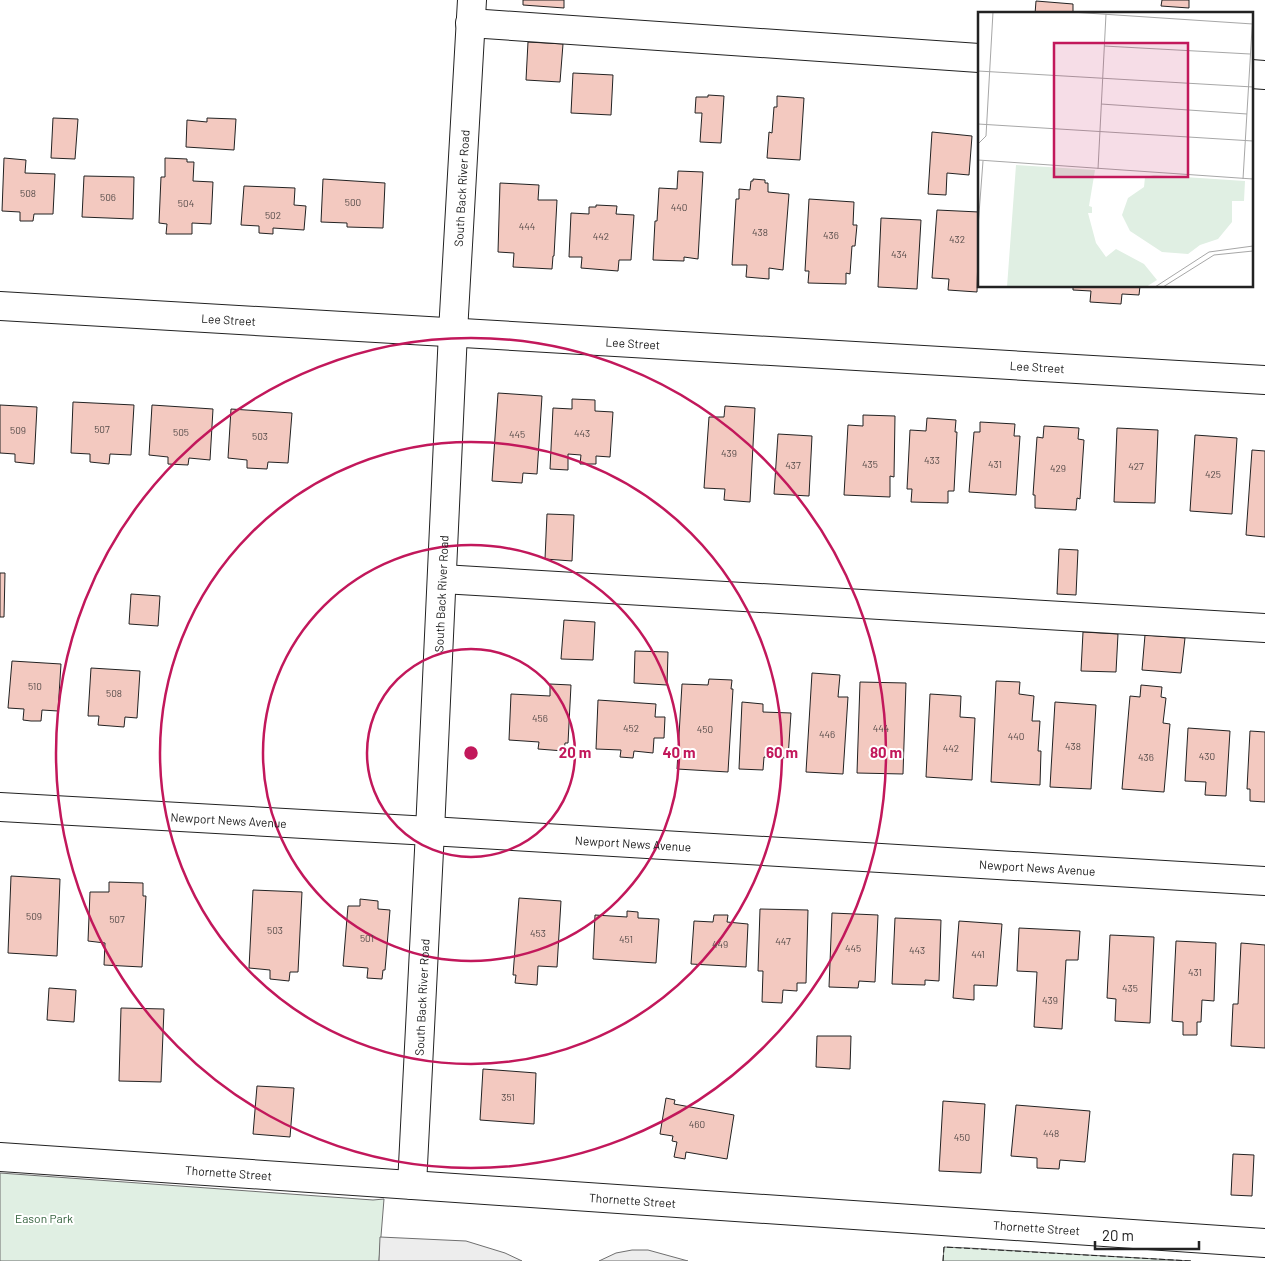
<svg xmlns="http://www.w3.org/2000/svg" width="1265" height="1261" font-family="Barlow,sans-serif">
  <rect width="100%" height="100%" fill="#fff"/>
  <!-- green -->
  <path fill="#e0efe3" stroke="#6f6f6f" d="M0 1173 373 1200 384 1199 379 1261H0Z
    M944 1247 968 1248 1191 1261H943Z"/>
  <!-- parking -->
  <path fill="#ededed" stroke="#6f6f6f" d="M380 1237 466 1241 505 1253 522 1261H379Z
    M632 1250H648L688 1261H599L616 1253Z"/>
  <!-- building -->
  <path fill="#f3c9c0" stroke="#222" d="M523 0H564V8L523 5Z
    M1162 0H1189V8L1161 6Z
    M1036 1 1073 4V14H1035Z
    M528 42 563 44 560 82 526 80Z
    M573 73 613 75 611 115 571 113Z
    M708 95 724 96 721 143 700 142 702 113H695L696 97H708Z
    M777 96 804 98 800 160 767 158 769 132 772 133 774 107H777Z
    M53 118 78 119 75 159 51 158Z
    M207 118 236 119 234 150 186 147 187 120 207 122Z
    M932 132 972 136 969 175 947 173 946 195 928 194Z
    M4 158 26 160 25 173 55 174 53 214H34L33 221H20V212L2 211Z
    M165 158 187 159V162H194L193 181 213 182 211 224 192 223V234H166L167 224 159 223 161 177H165Z
    M678 171 703 172 698 259 684 257V261L653 260 655 221H657L659 188 677 189Z
    M84 176 134 177 133 219 82 217Z
    M323 179 385 183 383 228 347 227V223L321 222Z
    M753 179 765 180V183H768V192L789 194 783 270 769 268V279L746 277 747 265H732L736 199H739V189L750 190 751 181H753Z
    M500 183 539 185 538 200H557L554 256H553L552 269 513 267 514 253 498 252Z
    M244 186 295 188 294 205 306 206 304 230 273 228V234L259 233V226L241 225Z
    M809 199 854 202 853 225H857L855 246H852L850 274 846 273V284L808 283 809 271H805Z
    M596 205 617 206 616 214 634 215 631 260H619L618 271 581 268 582 257H569L571 213 589 214V207H596Z
    M937 210 979 212 977 292 948 290 949 279 932 278Z
    M881 218 921 220 917 289 878 287Z
    M1073 286H1140L1139 295 1122 294 1121 304 1090 302 1091 291 1073 290Z
    M498 393 542 396 537 474 523 473 522 483 492 481Z
    M572 399 595 400V411L613 412 610 457 596 456V464H580L581 455 568 454V470L550 469 553 408 572 409Z
    M73 402 134 405 131 455 110 454 109 464 90 462V454L71 453Z
    M0 405 37 407 34 464 15 462V454L0 453Z
    M152 405 213 409 210 460 189 458 188 465 168 464V457L149 455Z
    M725 406 755 408 750 502 724 500 725 489 704 488 709 417H724Z
    M231 409 292 413 288 463 268 462 267 469 247 468V460L228 458Z
    M863 415 895 416 894 477 890 476V497L844 495 848 425 863 426Z
    M927 418 956 420 955 432H957L954 491H948V503L911 502 912 489H907L910 430 926 431Z
    M980 422 1015 424 1014 436H1020L1016 495 969 492 974 432H980Z
    M1044 426 1079 428 1078 439 1084 440 1080 499 1077 498 1076 510 1035 508V495H1033L1037 437 1043 438Z
    M1117 428 1158 430 1155 503 1114 502Z
    M778 434 812 436 809 496 774 494Z
    M1195 435 1237 438 1232 514 1190 511Z
    M1252 450 1265 451V537L1246 535Z
    M547 514 574 515 572 561 545 559Z
    M1059 549 1078 550 1076 595 1057 594Z
    M0 573H5L4 617H0Z
    M131 594 160 596 158 626 129 624Z
    M564 620 595 622 593 660 561 659Z
    M1083 632 1118 634 1116 672 1081 671Z
    M1145 635 1185 638 1181 673 1142 670Z
    M635 651 668 652 667 685 634 683Z
    M12 661 61 664 58 711 42 710 41 721H31L23 720 24 709 8 708Z
    M91 668 140 671 137 718 125 717 124 727 98 725 99 716H88Z
    M812 673 840 675 838 697H848L843 774 806 772Z
    M709 679 732 680 731 689H733L728 772 677 769 682 684 708 685Z
    M996 681 1020 682 1019 694 1034 696 1032 721H1040L1038 751H1041L1040 785 991 782Z
    M860 682 906 683 903 774 857 773Z
    M550 684 571 685 568 743H565L564 751 538 749 539 742 509 740 511 694 550 696Z
    M1141 685 1162 687 1161 697 1166 698 1163 723 1170 724 1164 792 1122 789 1130 696 1140 697Z
    M930 694 961 696 960 717 975 718 972 780 926 777Z
    M598 700 656 704 655 717H665L664 738H654L653 753 634 751 633 758 620 757 621 750 596 749Z
    M742 702 763 704V712L791 713 788 758 764 757 763 770 739 769Z
    M1055 702 1096 705 1091 789 1050 787Z
    M1188 728 1230 731 1226 796 1205 795 1206 782 1185 781Z
    M1250 731 1265 732V802L1250 801V789H1247Z
    M11 876 60 879 57 956 8 953Z
    M109 882 143 883V896H146L142 967 104 965 105 943 88 941 90 892H109Z
    M253 890 302 892 298 972H290L289 981 270 979V970L249 968Z
    M519 898 561 901 557 967 538 966 537 985 515 983 516 975H513Z
    M360 899 378 901V909L390 910 385 970H383L382 979 367 978 368 968 343 966 348 906H360Z
    M760 909 808 910 806 983H797V991L783 990 782 1003 762 1002 763 971H758Z
    M627 911 638 912V918L659 919 656 963 593 959 595 915 627 917Z
    M832 913 878 915 875 982 859 981 858 988 829 987Z
    M714 915H728L727 922 748 924 746 967 691 964 694 921 713 922Z
    M895 918 941 920 939 981 925 980V985L892 984Z
    M959 921 1002 924 997 986 974 985V1000L953 998Z
    M1019 928 1080 931 1078 960H1066L1062 1029 1034 1027 1037 972 1017 971Z
    M1110 935 1154 937 1150 1023 1115 1021 1116 999 1107 998Z
    M1176 941 1216 943 1214 1001 1202 1000 1201 1022H1197V1035H1183V1022L1172 1021Z
    M1241 943 1265 945V1048L1231 1046 1233 1004H1238Z
    M49 988 76 990 74 1022 47 1020Z
    M121 1008 164 1009 161 1082 119 1081Z
    M817 1036H851L850 1069 816 1067Z
    M483 1069 536 1073 534 1124 480 1120Z
    M257 1086 294 1088 290 1137 253 1134Z
    M666 1098 675 1100 674 1104 734 1115 727 1159 686 1152 685 1159 674 1157 677 1142 672 1141 673 1136 660 1134Z
    M943 1101 985 1104 981 1173 939 1171Z
    M1016 1105 1090 1111 1085 1162 1060 1160 1059 1169 1037 1168V1158L1011 1156Z
    M1233 1154 1254 1155 1252 1196 1231 1195Z"/>
  <g fill="none" stroke-linecap="round" stroke-linejoin="round">
    <!-- minor casing -->
    <g stroke="#222" stroke-width="30">
      <g id="minor">
        <path d="M470 23 979 58"/>
        <path d="M1251 74 1265 75"/>
        <path id="s1" d="M0 306 1265 380"/>
        <path d="M442 579 1265 628"/>
        <path id="s2" d="M0 807 430 831 1265 881"/>
        <path id="s3" d="M0 1157 1265 1243"/>
        <path id="s4" d="M412 1185 430 831 453 332 472 0"/>
      </g>
    </g>
    <!-- minor -->
    <use href="#minor" stroke="#fff" stroke-width="28"/>
    <!-- fence -->
    <path stroke="#222" stroke-width="1" stroke-dasharray="6 2.5" stroke-linecap="butt" d="M943 1261 944 1247 1191 1261"/>
  </g>
  <!-- distance rings -->
  <g fill="none" stroke="#c2185b" stroke-width="2.5">
    <circle cx="471" cy="753" r="104"/>
    <circle cx="471" cy="753" r="208"/>
    <circle cx="471" cy="753" r="311"/>
    <circle cx="471" cy="753" r="415"/>
  </g>
  <g text-anchor="middle" dominant-baseline="central" stroke-width="4" stroke-linejoin="round" paint-order="stroke">
    <!-- number labels -->
    <g font-size="10" fill="#564c4a">
      <text x="28" y="193">508</text>
      <text x="108" y="197">506</text>
      <text x="353" y="202">500</text>
      <text x="186" y="203">504</text>
      <text x="679" y="207">440</text>
      <text x="273" y="215">502</text>
      <text x="527" y="226">444</text>
      <text x="760" y="232">438</text>
      <text x="831" y="235">436</text>
      <text x="601" y="236">442</text>
      <text x="957" y="239">432</text>
      <text x="899" y="254">434</text>
      <text x="102" y="429">507</text>
      <text x="18" y="430">509</text>
      <text x="181" y="432">505</text>
      <text x="582" y="433">443</text>
      <text x="517" y="434">445</text>
      <text x="260" y="436">503</text>
      <text x="729" y="453">439</text>
      <text x="932" y="460">433</text>
      <text x="870" y="464">435</text>
      <text x="995" y="464">431</text>
      <text x="793" y="465">437</text>
      <text x="1136" y="466">427</text>
      <text x="1058" y="468">429</text>
      <text x="1213" y="474">425</text>
      <text x="35" y="686">510</text>
      <text x="114" y="693">508</text>
      <text x="540" y="718">456</text>
      <text x="631" y="728">452</text>
      <text x="881" y="728">444</text>
      <text x="705" y="729">450</text>
      <text x="827" y="734">446</text>
      <text x="1016" y="736">440</text>
      <text x="1073" y="746">438</text>
      <text x="951" y="748">442</text>
      <text x="1207" y="756">430</text>
      <text x="1146" y="757">436</text>
      <text x="34" y="916">509</text>
      <text x="117" y="919">507</text>
      <text x="275" y="930">503</text>
      <text x="538" y="933">453</text>
      <text x="367" y="938">501</text>
      <text x="626" y="939">451</text>
      <text x="783" y="941">447</text>
      <text x="720" y="944">449</text>
      <text x="853" y="948">445</text>
      <text x="917" y="950">443</text>
      <text x="978" y="954">441</text>
      <text x="1195" y="972">431</text>
      <text x="1130" y="988">435</text>
      <text x="1050" y="1000">439</text>
      <text x="508" y="1097">351</text>
      <text x="697" y="1124">460</text>
      <text x="1051" y="1133">448</text>
      <text x="962" y="1137">450</text>
    </g>
    <!-- street labels -->
    <g font-size="12" fill="#222" stroke="#fff">
      <text stroke="none"><textPath href="#s4" startOffset="998">South Back River Road</textPath></text>
      <text stroke="none"><textPath href="#s1" startOffset="229">Lee Street</textPath></text>
      <text stroke="none"><textPath href="#s1" startOffset="634">Lee Street</textPath></text>
      <text stroke="none"><textPath href="#s1" startOffset="1039">Lee Street</textPath></text>
      <text stroke="none"><textPath href="#s4" startOffset="592">South Back River Road</textPath></text>
      <text stroke="none"><textPath href="#s2" startOffset="229">Newport News Avenue</textPath></text>
      <text stroke="none"><textPath href="#s2" startOffset="634">Newport News Avenue</textPath></text>
      <text stroke="none"><textPath href="#s2" startOffset="1039">Newport News Avenue</textPath></text>
      <text stroke="none"><textPath href="#s4" startOffset="188">South Back River Road</textPath></text>
      <text stroke="none"><textPath href="#s3" startOffset="229">Thornette Street</textPath></text>
      <text stroke="none"><textPath href="#s3" startOffset="634">Thornette Street</textPath></text>
      <text stroke="none"><textPath href="#s3" startOffset="1039">Thornette Street</textPath></text>
    </g>
    <!-- park labels -->
    <g font-size="12" fill="#2f5e38" stroke="#fff">
      <text x="44" y="1218">Eason Park</text>
    </g>
  </g>
  <!-- overview -->
  <g transform="translate(978 12)">
    <rect width="275" height="275" fill="#fff"/>
    <path d="M38 153 117 158 111 194 114 195V201H110L118 231 128 245 138 237 166 252 179 268 168 275H29ZM176 163 267 169 266 189H254V210L240 227 222 233 210 242 184 240 152 219 144 203 150 186 166 175 167 165Z" fill="#e0efe3"/>
    <path fill="none" stroke="#a7a7a7" stroke-width="1" d="M93 0 275 12M126 34 272 42M0 59 275 75M123 92 269 102M0 112 275 129M0 132 8 124 15 0M0 148 275 167M120 157 128 2M265 167 275 0M0 215 5 149M177 275 231 240 275 234M185 275 236 243 275 239"/>
    <path fill="#c2185b" fill-opacity="0.15" stroke="#c2185b" stroke-width="2.5" d="M76 31H210V165H76Z"/>
    <rect width="275" height="275" fill="none" stroke="#222" stroke-width="2.5"/>
  </g>
  <circle cx="471" cy="753" r="8" fill="#c2185b" stroke="#fff" stroke-width="2.5"/>
  <g font-size="15" text-anchor="middle" font-weight="bold" fill="#c2185b" stroke="#fff" stroke-width="4" stroke-linejoin="round" paint-order="stroke">
    <text x="575" y="758">20 m</text>
    <text x="679" y="758">40 m</text>
    <text x="782" y="758">60 m</text>
    <text x="886" y="758">80 m</text>
  </g>
  <!-- scale -->
  <path d="M1095 1241v8h104v-8" fill="none" stroke="#222222" stroke-width="2.5"/>
  <text x="1102" y="1241" font-size="15" fill="#222222" stroke="#ffffff" stroke-width="4" paint-order="stroke">20 m</text>
</svg>
